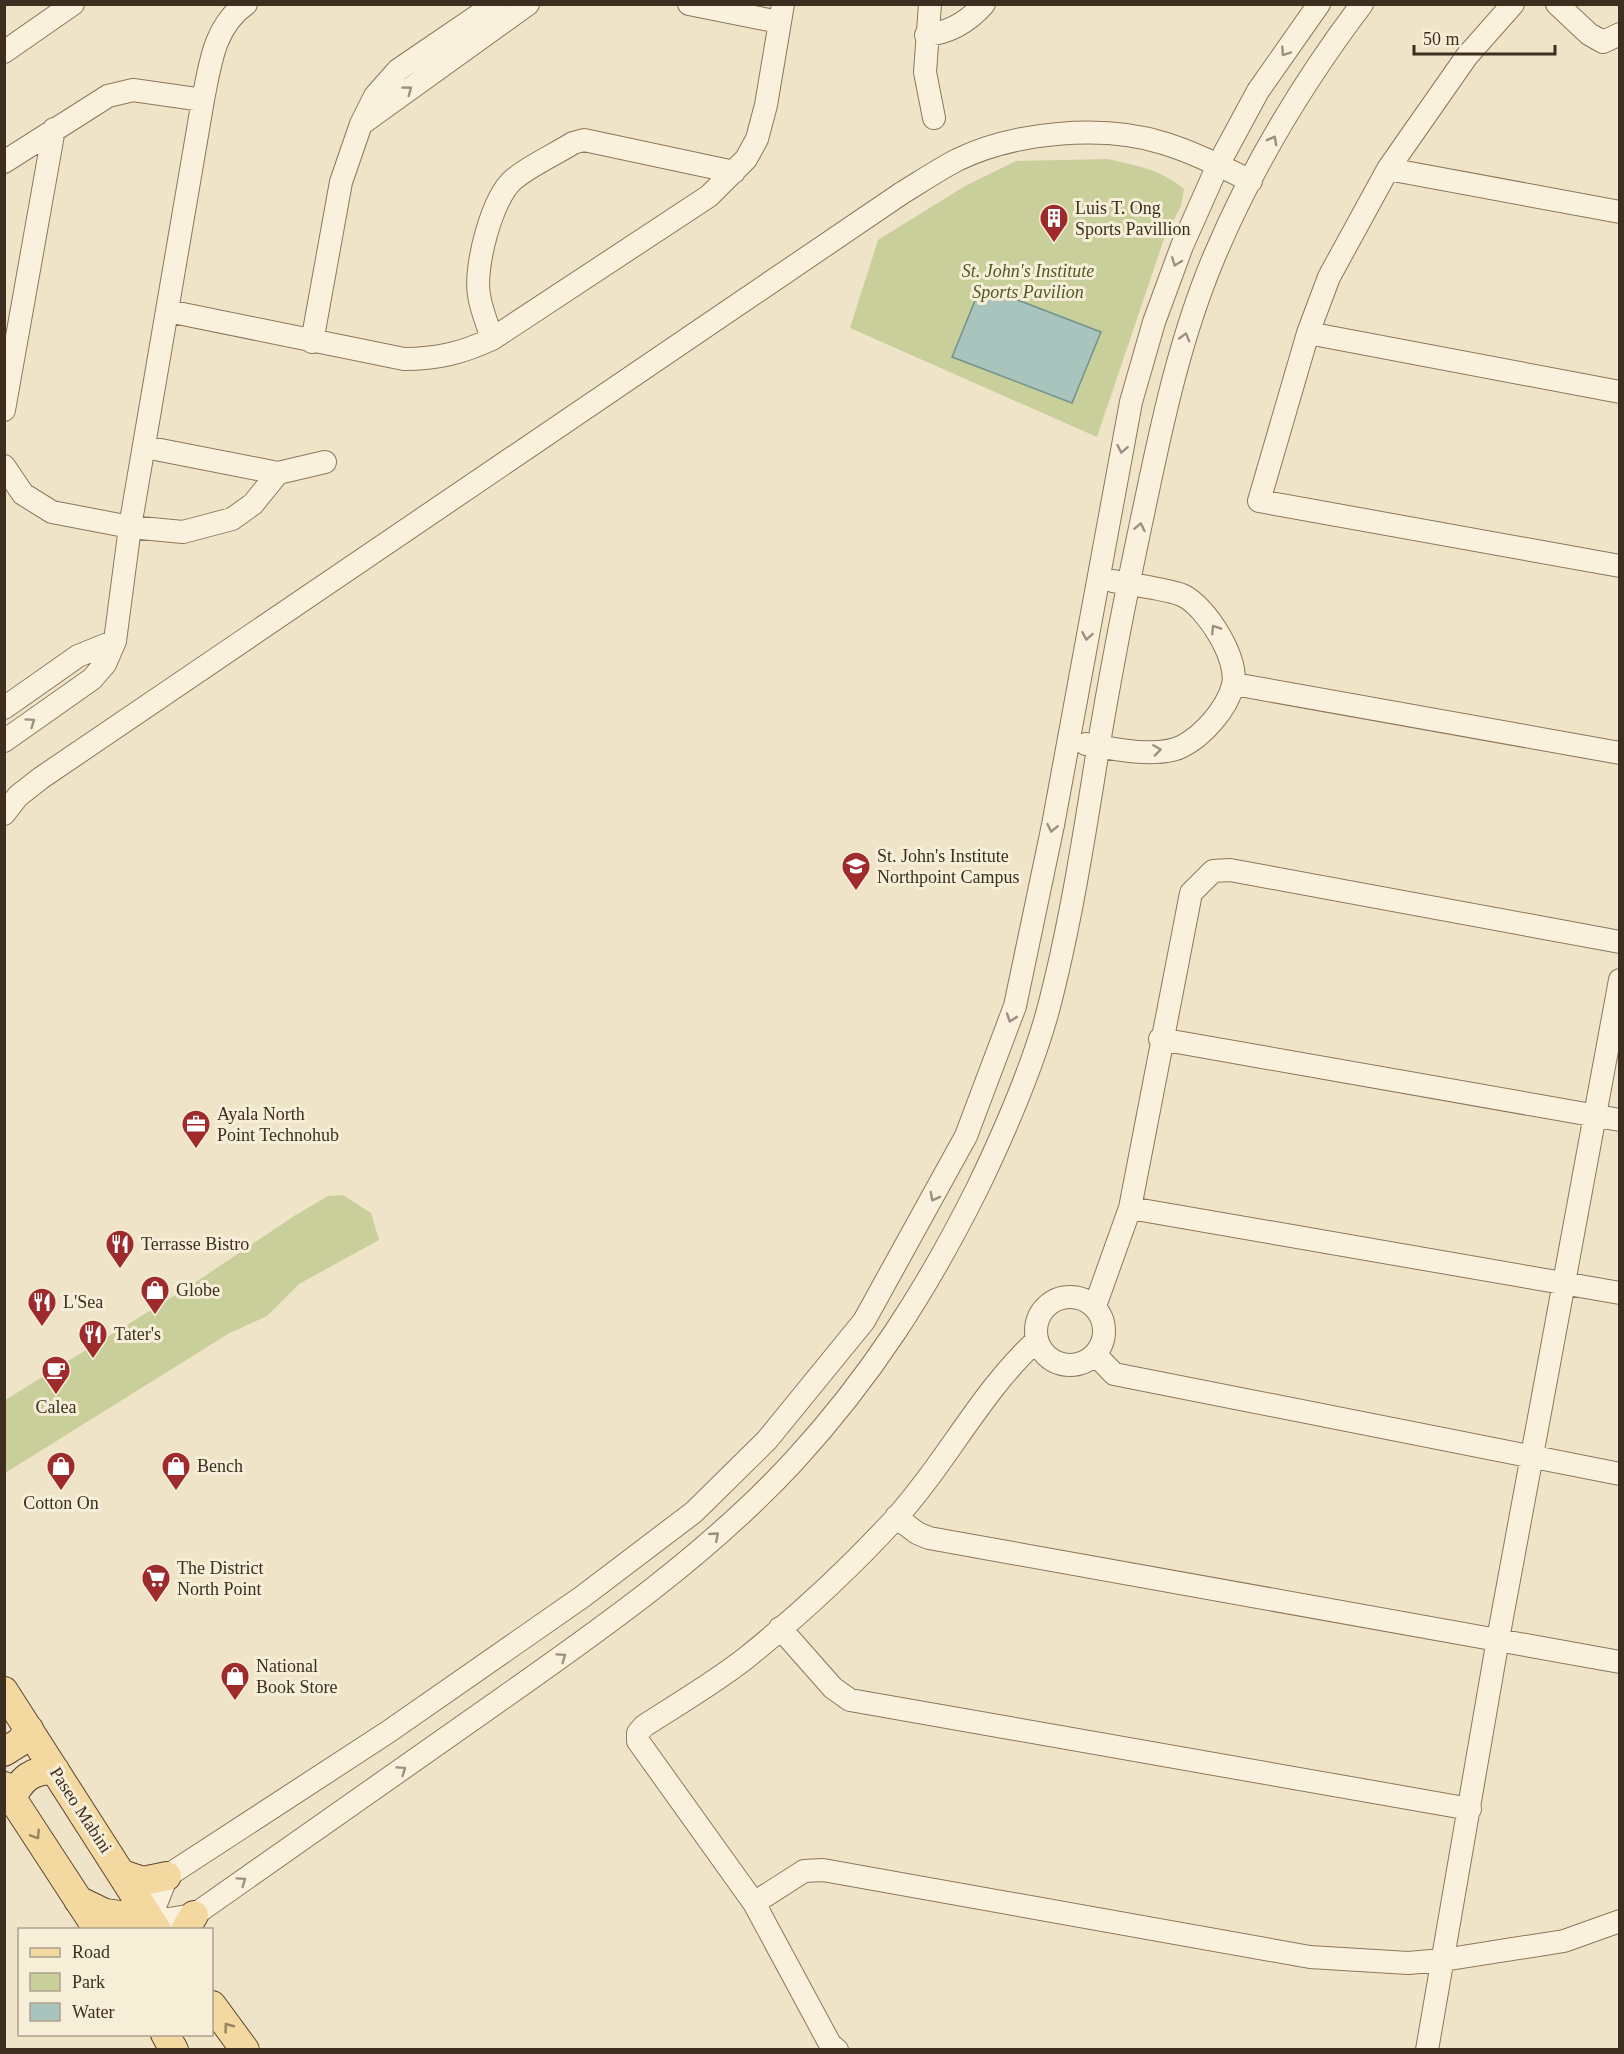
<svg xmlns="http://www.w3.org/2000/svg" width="1624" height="2054" font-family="'Times New Roman',serif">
  <rect width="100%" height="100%" fill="#f0e4c8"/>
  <!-- green -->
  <path fill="#c9cf9b" d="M1107 159C1135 165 1162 170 1184 189L1181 206 1164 239 1097 437 850 328 878 240 965 186 1016 161Z
    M343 1195 371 1213 379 1240 299 1284 267 1316 228 1334 5 1473V1400L190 1286 294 1216 328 1196Z"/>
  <!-- water -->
  <path fill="#a9c4bc" stroke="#6f938a" stroke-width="1.5" d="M981 286 1101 332 1072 403 952 357Z"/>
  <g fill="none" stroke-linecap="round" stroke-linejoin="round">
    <!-- minor casing -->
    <g stroke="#8d765c" stroke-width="24">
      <path id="minor" d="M689 4 779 22
        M930 4 925 72 934 118
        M1319 4 1258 91 1218 165 1182 246 1154 322 1131 402 1053 825 1015 1006 966 1136 864 1321 767 1440 694 1512 582 1597 388 1732 167 1876 150 1919H168L194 1915C297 1842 400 1771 503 1698 604 1627 709 1553 794 1461 871 1377 926 1291 977 1189 1004 1133 1030 1074 1047 1014 1070 928 1084 837 1098 749 1112 664 1129 579 1147 495 1164 414 1182 333 1214 257 1252 167 1303 82 1362 4
        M1513 4 1467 56 1388 169 1329 277 1308 333 1259 501 1620 566
        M1557 4 1589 34 1603 42 1620 34
        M926 35C949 33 968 22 984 4
        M4 52 73 4
        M364 122 528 4
        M4 162 108 96 133 90 203 100
        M1388 169 1620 212
        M168 311 404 359C437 359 462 353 492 339L709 196 746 159 757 139 766 105 783 4
        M1308 333 1620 392
        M492 339C488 325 481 310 479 295 474 267 492 197 514 179 531 165 554 155 573 143L584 140 734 172
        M312 342 341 182 361 124 375 96 398 70 495 4
        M4 410 54 129
        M145 447 278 473
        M4 466 23 494 52 512 130 527 183 532 232 519 253 504 278 473 325 462
        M1234 684 1620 753
        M4 708 78 656 115 641
        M4 741 92 679 105 664 115 641 130 527 203 100C210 65 214 26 246 4
        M1086 744C1112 749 1157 758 1181 747 1203 736 1227 709 1233 685 1239 659 1207 608 1184 596 1170 589 1130 585 1113 581
        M4 814 18 796 41 778 902 193C920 182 938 170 957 160 1014 132 1102 124 1163 143 1193 152 1222 167 1251 181
        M1160 1039 1620 1120
        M1130 1208 1620 1293
        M1036 1331a34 34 0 1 1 68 0a34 34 0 1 1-68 0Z
        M1095 1306 1130 1208 1191 893 1213 871 1230 870 1620 942
        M1095 1354 1114 1374 1620 1474
        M896 1517 917 1533 929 1538 1620 1662
        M780 1628 833 1688 850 1700 1470 1809
        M754 1903 804 1871 823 1870 1310 1957 1408 1963 1443 1960 1564 1941 1620 1921
        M837 2050 830 2044 754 1903 638 1741V1733L644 1726C678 1704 714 1683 746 1658 798 1616 850 1568 895 1519 946 1463 980 1393 1036 1341
        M1427 2050 1498 1639 1620 980"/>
    </g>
    <!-- major casing -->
    <g stroke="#5b4430" stroke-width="30">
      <path id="major" d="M4 1691 157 1930
        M4 1752 20 1742 29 1729
        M4 1786 98 1930
        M12 1798C22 1778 32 1770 55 1770
        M122 1874 143 1881 167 1876
        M78 1900 105 1913 150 1919 147 1930
        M185 1930 194 1915
        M212 2005 245 2050
        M165 2034 174 2050"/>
    </g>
    <!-- minor -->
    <use href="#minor" stroke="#faf1dc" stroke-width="22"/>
    <!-- major -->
    <use href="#major" stroke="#f3d9a0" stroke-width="28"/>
  </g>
  <!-- one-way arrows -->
  <defs><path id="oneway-chevron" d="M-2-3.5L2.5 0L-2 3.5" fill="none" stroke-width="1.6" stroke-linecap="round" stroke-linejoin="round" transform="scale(1.5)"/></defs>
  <g stroke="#9c907e">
    <use href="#oneway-chevron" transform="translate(1285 52) rotate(124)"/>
    <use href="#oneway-chevron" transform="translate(408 90) rotate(-36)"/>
    <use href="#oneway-chevron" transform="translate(1273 140) rotate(-62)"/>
    <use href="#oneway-chevron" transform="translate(1176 262) rotate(111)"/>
    <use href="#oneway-chevron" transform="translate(1185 337) rotate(-74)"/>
    <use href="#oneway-chevron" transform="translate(1122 449) rotate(101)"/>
    <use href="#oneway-chevron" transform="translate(1140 527) rotate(-78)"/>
    <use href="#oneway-chevron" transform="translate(1215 629) rotate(-123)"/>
    <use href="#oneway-chevron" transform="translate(1087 636) rotate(100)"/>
    <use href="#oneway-chevron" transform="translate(31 722) rotate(-35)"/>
    <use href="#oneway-chevron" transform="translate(1157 750) rotate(-8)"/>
    <use href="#oneway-chevron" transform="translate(1052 828) rotate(101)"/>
    <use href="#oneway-chevron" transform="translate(1011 1018) rotate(109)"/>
    <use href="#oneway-chevron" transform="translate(934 1197) rotate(118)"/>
    <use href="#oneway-chevron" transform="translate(715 1536) rotate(-41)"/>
    <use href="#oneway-chevron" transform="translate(562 1657) rotate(-35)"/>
    <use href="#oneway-chevron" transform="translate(402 1770) rotate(-35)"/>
    <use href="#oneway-chevron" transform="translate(242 1881) rotate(-35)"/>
  </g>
  <g stroke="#988460">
    <use href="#oneway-chevron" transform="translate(36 1835) rotate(57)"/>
    <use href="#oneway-chevron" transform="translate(228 2027) rotate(-127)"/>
  </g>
  <!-- icons -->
  <defs>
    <g id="building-pin" transform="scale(1.5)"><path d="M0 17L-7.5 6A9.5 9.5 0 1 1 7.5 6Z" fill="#9e2a2b" stroke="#f7eed8"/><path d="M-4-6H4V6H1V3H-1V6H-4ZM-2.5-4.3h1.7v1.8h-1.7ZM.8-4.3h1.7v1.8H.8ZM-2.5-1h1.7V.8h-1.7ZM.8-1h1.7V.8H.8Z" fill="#fff"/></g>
    <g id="school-pin" transform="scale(1.5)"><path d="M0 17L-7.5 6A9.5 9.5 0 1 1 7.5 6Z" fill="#9e2a2b" stroke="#f7eed8"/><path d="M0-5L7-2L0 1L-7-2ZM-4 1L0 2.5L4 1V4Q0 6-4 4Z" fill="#fff"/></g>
    <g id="office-pin" transform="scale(1.5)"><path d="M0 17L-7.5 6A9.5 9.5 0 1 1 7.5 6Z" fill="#9e2a2b" stroke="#f7eed8"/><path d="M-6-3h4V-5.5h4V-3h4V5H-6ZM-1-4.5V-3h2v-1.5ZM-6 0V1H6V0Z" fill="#fff"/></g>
    <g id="restaurant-pin" transform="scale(1.5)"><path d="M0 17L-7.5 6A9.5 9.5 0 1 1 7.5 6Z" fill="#9e2a2b" stroke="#f7eed8"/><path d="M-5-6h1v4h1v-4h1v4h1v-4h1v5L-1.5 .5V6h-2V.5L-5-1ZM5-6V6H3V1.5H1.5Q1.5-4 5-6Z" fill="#fff"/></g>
    <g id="shop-pin" transform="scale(1.5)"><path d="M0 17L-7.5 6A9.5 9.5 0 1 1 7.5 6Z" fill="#9e2a2b" stroke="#f7eed8"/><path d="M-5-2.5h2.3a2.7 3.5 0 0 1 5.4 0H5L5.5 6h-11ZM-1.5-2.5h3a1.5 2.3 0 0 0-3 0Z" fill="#fff"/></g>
    <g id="cafe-pin" transform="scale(1.5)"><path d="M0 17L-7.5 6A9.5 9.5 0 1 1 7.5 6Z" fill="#9e2a2b" stroke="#f7eed8"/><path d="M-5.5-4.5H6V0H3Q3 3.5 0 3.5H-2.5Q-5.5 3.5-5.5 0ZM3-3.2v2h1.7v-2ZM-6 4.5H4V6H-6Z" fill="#fff"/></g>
    <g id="supermarket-pin" transform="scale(1.5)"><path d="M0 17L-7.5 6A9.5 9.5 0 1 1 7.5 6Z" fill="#9e2a2b" stroke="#f7eed8"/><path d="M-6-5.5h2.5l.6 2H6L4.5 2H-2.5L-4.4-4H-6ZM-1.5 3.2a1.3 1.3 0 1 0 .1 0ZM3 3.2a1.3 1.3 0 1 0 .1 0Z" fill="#fff"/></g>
  </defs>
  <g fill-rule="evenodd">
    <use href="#building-pin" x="1054" y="218"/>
    <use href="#school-pin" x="856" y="866"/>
    <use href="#office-pin" x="196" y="1124"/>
    <use href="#restaurant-pin" x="120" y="1244"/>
    <use href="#shop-pin" x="155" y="1290"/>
    <use href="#restaurant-pin" x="42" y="1302"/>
    <use href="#restaurant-pin" x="93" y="1334"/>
    <use href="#cafe-pin" x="56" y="1370"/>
    <use href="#shop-pin" x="61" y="1466"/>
    <use href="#shop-pin" x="176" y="1466"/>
    <use href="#supermarket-pin" x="156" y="1578"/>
    <use href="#shop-pin" x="235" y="1676"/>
  </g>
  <g text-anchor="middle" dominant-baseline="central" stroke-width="6" stroke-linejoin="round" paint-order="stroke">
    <!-- poi labels -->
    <g font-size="18" fill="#3d2e20" stroke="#f7eed8" text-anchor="start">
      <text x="1075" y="208">Luis T. Ong<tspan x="1075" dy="21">Sports Pavillion</tspan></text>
      <text x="877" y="856">St. John's Institute<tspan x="877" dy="21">Northpoint Campus</tspan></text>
      <text x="217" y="1114">Ayala North<tspan x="217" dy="21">Point Technohub</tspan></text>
      <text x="141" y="1244">Terrasse Bistro</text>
      <text x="176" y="1290">Globe</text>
      <text x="63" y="1302">L'Sea</text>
      <text x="114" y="1334">Tater's</text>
      <text x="56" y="1407" text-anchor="middle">Calea</text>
      <text x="197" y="1466">Bench</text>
      <text x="61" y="1503" text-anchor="middle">Cotton On</text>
      <text x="177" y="1568">The District<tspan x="177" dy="21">North Point</tspan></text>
      <text x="256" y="1666">National<tspan x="256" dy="21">Book Store</tspan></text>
    </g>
    <!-- park labels -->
    <g font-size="18" font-style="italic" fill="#4d5a26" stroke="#f7eed8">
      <text x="1028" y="271">St. John's Institute<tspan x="1028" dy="21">Sports Pavilion</tspan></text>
    </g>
    <!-- street labels -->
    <g font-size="18" fill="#3d2e20" stroke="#f7eed8">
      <text transform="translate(81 1810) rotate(57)">Paseo Mabini</text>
    </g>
  </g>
  <!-- border -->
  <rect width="1624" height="2054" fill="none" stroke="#3d2e20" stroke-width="12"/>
  <!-- legend -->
  <rect x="18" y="1928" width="195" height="108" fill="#f7eed8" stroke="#ada18e" stroke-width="1.5"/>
  <rect x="30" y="1948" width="30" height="9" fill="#f3d9a0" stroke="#ada18e" stroke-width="1.5"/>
  <text x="72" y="1958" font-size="18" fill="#3d2e20">Road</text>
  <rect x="30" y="1973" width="30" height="18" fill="#c9cf9b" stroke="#ada18e" stroke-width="1.5"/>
  <text x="72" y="1988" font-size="18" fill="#3d2e20">Park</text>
  <rect x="30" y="2003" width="30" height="18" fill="#a9c4bc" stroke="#ada18e" stroke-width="1.5"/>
  <text x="72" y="2018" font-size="18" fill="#3d2e20">Water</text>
  <!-- scale -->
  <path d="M1414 45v9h141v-9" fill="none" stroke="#3d2e20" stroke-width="3"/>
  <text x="1423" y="45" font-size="18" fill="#3d2e20" stroke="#f7eed8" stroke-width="4.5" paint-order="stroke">50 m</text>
</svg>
